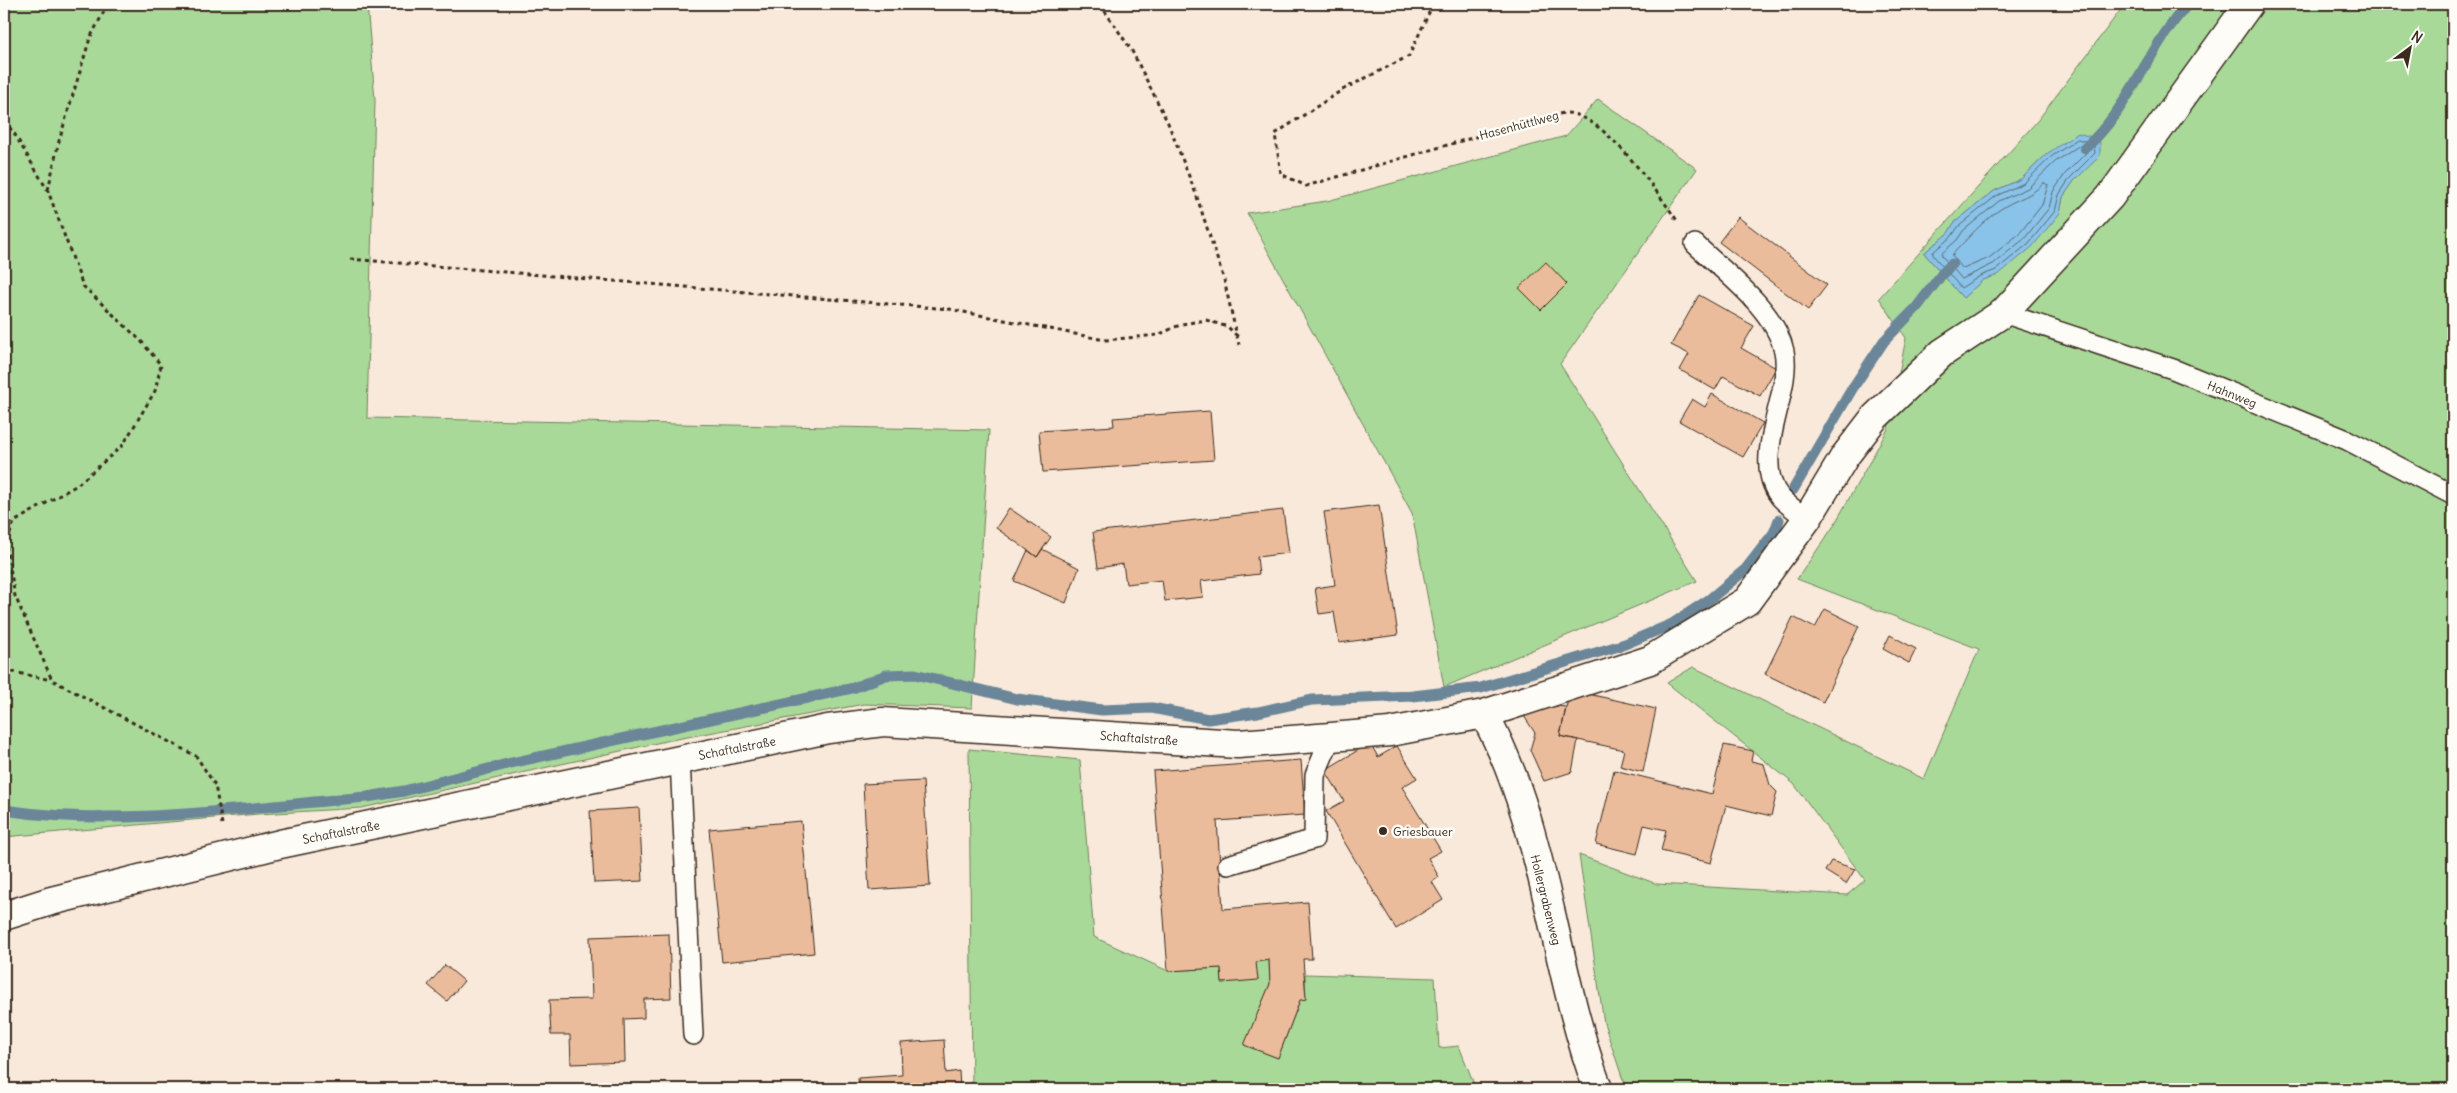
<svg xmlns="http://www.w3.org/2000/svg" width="2457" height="1093" font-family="Delius,sans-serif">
  <rect width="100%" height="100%" fill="#f8e9db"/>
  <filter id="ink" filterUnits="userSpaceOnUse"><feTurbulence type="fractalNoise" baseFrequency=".02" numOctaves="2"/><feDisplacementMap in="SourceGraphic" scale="10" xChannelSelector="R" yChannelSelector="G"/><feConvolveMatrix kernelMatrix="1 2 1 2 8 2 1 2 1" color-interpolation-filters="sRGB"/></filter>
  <g filter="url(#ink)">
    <!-- green -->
    <path fill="#a9d999" stroke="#72825c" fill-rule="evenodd" d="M4 4H367L375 100 367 418 989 430 972 708 864 704 666 741 362 808 258 814 4 837Z
      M2125 4H2453V1089H1628L1622 1077 1604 1023 1579 855 1657 884 1847 895 1865 880 1794 784 1667 683 1693 667 1924 779 1979 649 1797 579 1833 527 1888 429 1906 338 1879 298 2038 120ZM2048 153 2084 171 2074 181 2063 197 2060 213 1998 275 1983 280 1963 298 1924 253 1948 233 1954 223 1994 191 2021 179Z
      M1598 99 1697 169 1560 364 1697 581 1444 687 1412 513 1247 213 1327 201 1566 136Z
      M969 749 1080 760 1094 937 1168 971 1221 968 1222 983 1256 962 1269 960 1270 984 1245 1045 1278 1058 1300 1000 1306 999 1305 974 1435 978 1439 1048 1459 1046 1476 1089H972Z"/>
    <!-- water -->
    <path fill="#8ac3e9" stroke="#6a8698" d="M2078 133 2095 138 2100 142V156L2074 181 2063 197 2060 213 2032 247 1998 275 1983 280 1963 298 1924 253 1948 233 1954 223 1994 191 2021 179 2048 153Z"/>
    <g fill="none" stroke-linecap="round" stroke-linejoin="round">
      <!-- shore -->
      <path stroke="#5b676f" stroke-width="1" d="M2078 139 2094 144 2095 153 2070 178 2059 195 2055 211 2028 244 1996 270 1980 276 1961 288 1933 255V252L1952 236 1958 227 1996 196 2024 183 2051 157Z
        M2079 146 2087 148 2088 151 2065 174 2053 192 2049 208 2024 239 1993 264 1962 279 1942 256V253L1957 240 1963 231 1999 201 2028 188 2055 162Z
        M2044 183 2048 185 2042 205 2019 234 1989 258 1963 269 1952 255C1967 239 1984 219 2004 207 2020 197 2029 198 2044 183Z"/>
      <!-- stream -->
      <path stroke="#6a8698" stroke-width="11" d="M2085 148C2130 109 2148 47 2188 4
        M1793 490 1852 389 1884 341 1917 307 1942 274 1952 264
        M4 810C123 828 248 807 367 797L404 791 511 763 853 688 886 675 915 674 1017 699 1102 710 1152 708 1208 719 1258 712 1312 700 1413 696 1481 688 1625 644 1672 624 1710 599 1746 569 1774 533 1779 520"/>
    </g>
    <!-- building -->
    <path fill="#ebbc9b" stroke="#3b2a1e" d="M1738 217 1827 285 1808 310 1719 242Z
      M1546 262 1567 284 1541 310 1519 288Z
      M1699 295 1754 326 1741 348 1776 368 1760 396 1723 376 1715 390 1680 370 1689 354 1671 345Z
      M1712 394 1763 423 1743 457 1679 421 1692 399 1705 407Z
      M1210 411 1214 460 1043 472 1039 431 1114 426 1113 418Z
      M1379 505 1398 635 1339 643 1334 612 1319 614 1315 588 1335 585 1324 512Z
      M1009 508 1051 537 1037 557 996 528Z
      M1283 510 1289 553 1257 557 1259 574 1201 581 1203 597 1165 601 1162 580 1126 584 1123 564 1098 568 1093 532Z
      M1042 549 1079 568 1066 603 1014 581 1028 550 1037 557Z
      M1825 609 1859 626 1823 702 1765 674 1793 617 1815 628Z
      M1890 635 1916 649 1909 663 1883 649Z
      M1570 690 1656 709 1643 772 1620 766 1624 750 1560 736Z
      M1546 705 1566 707 1560 736 1578 740 1572 772 1544 781 1530 750 1535 733 1524 716 1529 711Z
      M1370 743 1378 757 1397 746 1417 778 1402 787 1441 851 1428 858 1439 877 1432 882 1443 900 1396 929 1326 811 1344 801 1325 770Z
      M1724 745 1753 751 1751 761 1764 764 1770 785 1777 792 1771 816 1726 805 1711 863 1661 851 1666 830 1644 825 1637 854 1596 844 1614 770 1712 794Z
      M1301 760 1305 815 1217 821 1223 909 1308 902 1312 959H1303L1306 999 1300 1000 1278 1058 1244 1045 1270 984 1269 960 1256 962 1258 980 1222 983 1221 968 1168 971 1153 771Z
      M923 781 930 886 869 890 863 784Z
      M639 808 643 881 594 883 590 811Z
      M801 821 814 953 722 962 709 829Z
      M1831 861 1855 869 1846 884 1825 871Z
      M669 934 671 998 644 999V1018L624 1019 625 1062 571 1064 570 1035H551L549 1000 592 999 590 937Z
      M445 965 464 981 447 1001 428 985Z
      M944 1040 946 1073 959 1071 960 1089H859L858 1078 902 1075 901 1043Z"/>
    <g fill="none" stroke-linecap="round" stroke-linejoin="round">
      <!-- lane casing -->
      <g stroke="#3b2a1e" stroke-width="22">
        <path id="lane" d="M1695 244C1725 273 1775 309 1784 351 1793 394 1749 458 1780 497 1787 505 1798 512 1807 519
          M2003 313 2173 369 2347 440 2453 495
          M680 759 693 1035
          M1228 865 1314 839 1315 775 1331 737"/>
      </g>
      <!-- street casing -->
      <g stroke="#3b2a1e" stroke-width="31">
        <path id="street" d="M1484 714C1546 826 1553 968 1598 1089
          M4 916 51 901 280 844 828 729 883 722 1238 744 1331 737 1390 732 1484 714 1650 660 1747 601 1807 519 1845 456 1875 417 1942 353 2003 313 2110 197 2249 4"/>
      </g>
      <!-- path -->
      <path stroke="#3b2a1e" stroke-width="3" stroke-dasharray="4 4" stroke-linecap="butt" d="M1100 4 1132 51 1168 123 1196 194 1224 280 1239 345
        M1433 4 1409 56 1342 90 1275 134 1281 174 1306 186 1551 115C1556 115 1562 113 1567 113 1604 114 1658 193 1678 222
        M4 121 14 133 48 191 83 286 141 341 161 365 155 391 123 445 77 485 14 522 6 545 15 596 52 680 196 756 215 785 222 824
        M48 190 59 141 90 38 108 4
        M350 259 949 309 1105 340 1158 335 1182 324 1206 320 1228 327 1238 337
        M4 670 51 680"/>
      <!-- lane -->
      <use href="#lane" stroke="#fdfcf7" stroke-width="19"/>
      <!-- street -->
      <use href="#street" stroke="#fdfcf7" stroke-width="28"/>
    </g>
  </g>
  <!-- markers -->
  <circle fill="#3b2a1e" stroke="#fdfcf7" stroke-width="2" cx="1383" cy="831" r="5"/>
  <g text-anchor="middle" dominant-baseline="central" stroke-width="5" stroke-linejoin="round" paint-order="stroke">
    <!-- street labels -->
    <g font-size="12" fill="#3b2a1e" stroke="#fdfcf7">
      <text transform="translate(1519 125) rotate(-15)">Hasenhüttlweg</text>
      <text transform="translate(2232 394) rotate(22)">Hahnweg</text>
      <text transform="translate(1139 738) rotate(4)">Schaftalstraße</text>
      <text transform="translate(737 748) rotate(-11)">Schaftalstraße</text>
      <text transform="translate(341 832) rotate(-11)">Schaftalstraße</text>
      <text transform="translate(1546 900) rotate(76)">Hollergrabenweg</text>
    </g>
    <!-- poi labels -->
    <g font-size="12" fill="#3b2a1e" stroke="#fdfcf7" text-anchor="start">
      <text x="1393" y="831">Griesbauer</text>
    </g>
  </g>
  <!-- margin -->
  <rect width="2457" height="1093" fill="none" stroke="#fdfcf7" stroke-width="20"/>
  <rect x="10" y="10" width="2437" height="1073" fill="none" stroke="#3b2a1e" stroke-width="2" filter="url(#ink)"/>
  <!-- north arrow -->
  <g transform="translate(2410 48) rotate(32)" stroke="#fdfcf7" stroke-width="4" paint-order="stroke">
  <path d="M0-4L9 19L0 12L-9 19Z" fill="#3b2a1e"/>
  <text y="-8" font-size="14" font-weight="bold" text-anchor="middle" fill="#3b2a1e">N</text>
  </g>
</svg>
